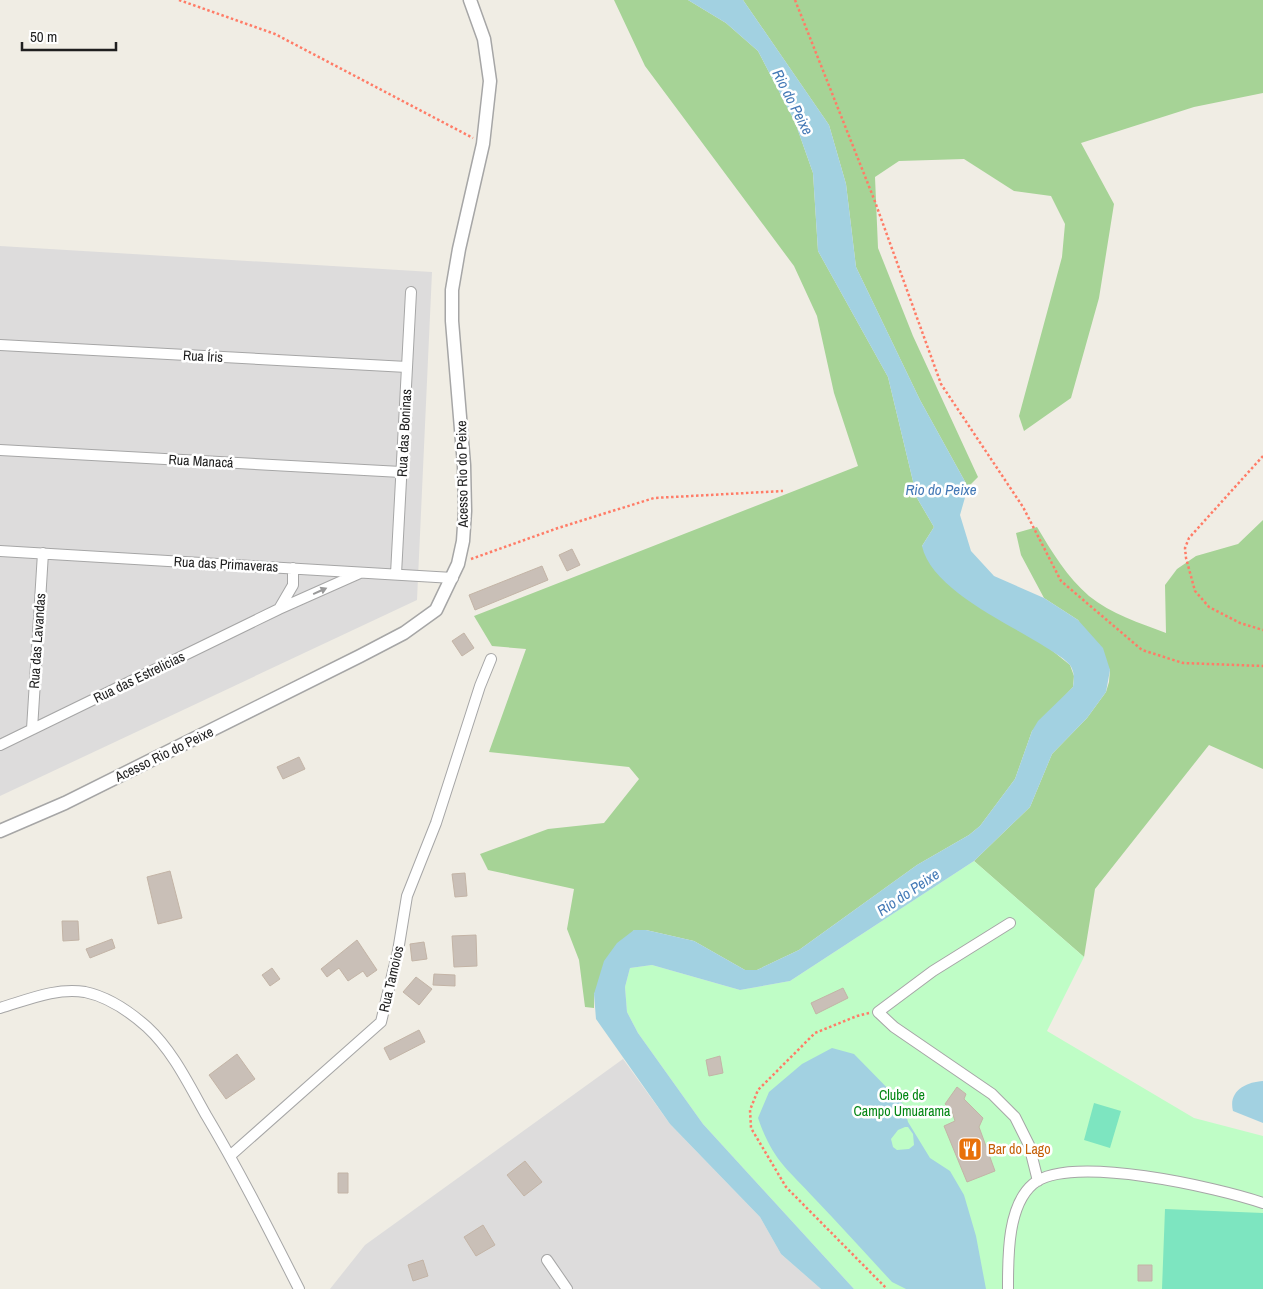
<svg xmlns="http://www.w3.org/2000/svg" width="1263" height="1289" font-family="'Archivo Narrow',sans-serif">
  <rect width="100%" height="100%" fill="#f0ede4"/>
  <!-- residential -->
  <path fill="#dddcdc" d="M0 246 432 272 417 600 0 796Z
    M623 1059 670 1124 760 1217 781 1254 821 1289H330L365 1245Z"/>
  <!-- forest -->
  <path fill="#a6d396" d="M614 0H688L726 23 758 51 795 122 813 173 818 251 888 377 917 498 934 527 922 546 1070 665 1074 676 1073 687 1032 731 1015 779 980 826 969 835 917 865 799 950 757 970H745L694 941 646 930H634L594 994V1008L585 1007 579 960 567 929 574 889 488 870 480 854 548 829 604 823 639 779 629 767 489 752 526 649 492 646 474 616 858 466 834 393 817 316 794 266 645 66Z
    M743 0H1263V93L1194 107 1081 143 1114 204 1099 298 1071 398 1024 431 1019 416 1062 257 1065 224 1051 196 1014 191 964 159 899 161 875 177 878 248 913 336 978 477 968 487 920 400 856 267 846 184 829 125Z
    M1263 520V769L1209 745 1095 889 1084 957 974 861 1030 807 1052 754 1087 718 1106 692 1109 682 1110 670 1078 620 1044 598 1021 555 1016 533 1037 527C1052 552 1067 577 1089 596 1111 614 1140 623 1166 633L1165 585 1177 569 1196 556 1238 544Z"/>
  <!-- park -->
  <path fill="#bffdc6" d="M974 861 1084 957 1047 1031 1194 1118 1263 1136V1289H854L703 1124 638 1033 627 1012 625 987 630 968 652 965 740 990 790 981Z"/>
  <!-- pitch -->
  <path fill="#7de5c0" d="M1094 1103 1121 1111 1110 1148 1084 1140Z
    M1165 1209 1263 1213V1289H1162Z"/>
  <!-- water -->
  <path fill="#a2d1e1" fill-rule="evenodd" d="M688 0H743L829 125 846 184 856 267 920 400 968 487 960 515 971 551 994 576 1044 598 1078 620 1103 648 1110 670 1106 692 1087 718 1052 754 1030 807 974 861 790 981 740 990 652 965 630 968 625 987 627 1012 638 1033 703 1124 854 1289H821L781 1254 760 1217 670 1124 596 1019 594 994 604 961 617 943 634 930H646L694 941 745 970H757L799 950 917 865 969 835 980 826 1015 779 1032 731 1038 721 1073 687C1074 680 1075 672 1070 665 1062 656 1048 649 1039 643 1003 621 931 588 922 546L934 527 917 498 888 377 818 251 813 173 795 122 758 51 726 23Z
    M832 1048 854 1054 903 1104 908 1122 930 1158 950 1171 964 1195 976 1236 986 1289H906L892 1282C866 1254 841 1226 815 1199 787 1168 773 1161 758 1118L769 1092 802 1064ZM905 1127H908L913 1134 914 1145 909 1149 897 1150 893 1147 891 1139 898 1130Z
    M1263 1081V1123L1233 1111C1228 1091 1246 1082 1263 1081Z"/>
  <!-- building -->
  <path fill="#c9bfb7" stroke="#c3b4a6" d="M572 549 580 565 567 571 559 555Z
    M542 566 548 580 475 610 469 595Z
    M464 633 474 648 462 656 452 641Z
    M299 757 305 769 283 779 277 767Z
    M170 871 182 918 158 924 147 877Z
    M465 873 467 896 455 897 452 874Z
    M62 921H78L79 940 63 941Z
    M476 935 477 966 454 967 452 936Z
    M112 939 115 948 90 958 86 949Z
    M357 940 377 970 367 977 363 971 348 981 339 968 327 977 321 969Z
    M424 942 427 959 412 961 410 944Z
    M272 968 280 979 270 986 262 975Z
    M434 974 455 975V986L433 985Z
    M416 977 432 989 419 1005 403 992Z
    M843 988 848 998 816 1014 811 1003Z
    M419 1030 425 1042 390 1060 384 1048Z
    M237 1054 255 1079 226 1099 209 1075Z
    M720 1056 723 1073 709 1076 706 1060Z
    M957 1087 966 1094 964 1099 983 1118 979 1127 995 1171 967 1182 944 1126 955 1121 951 1109 945 1104Z
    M525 1161 542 1182 524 1196 507 1175Z
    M338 1173H348V1193H338Z
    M483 1225 495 1245 476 1256 464 1237Z
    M423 1260 428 1276 413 1281 408 1265Z
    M1138 1265H1152V1281H1138Z"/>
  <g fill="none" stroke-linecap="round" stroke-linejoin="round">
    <!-- minor casing -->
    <g stroke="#a6a6a6" stroke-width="12">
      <path id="minor" d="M0 345 407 367
        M0 450 401 472
        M0 551 453 578
        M396 574 411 292
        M279 609 293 585V568
        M32 729 43 553
        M0 745 279 609 360 573
        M1010 923 933 971 878 1012 894 1027 992 1094 1015 1117 1029 1145 1038 1181
        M0 1008C27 1000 57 987 85 992 109 997 129 1011 147 1027 173 1051 189 1085 206 1115 240 1172 269 1230 299 1289
        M231 1155 381 1022 398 951 407 896 436 823 480 686 491 659
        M547 1260 567 1289
        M1008 1289C1008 1258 1007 1206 1033 1184 1069 1153 1219 1188 1263 1203"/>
    </g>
    <!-- tertiary casing -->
    <g stroke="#a6a6a6" stroke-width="15">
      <path id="tertiary" d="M0 831 65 803 360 656 404 633 436 610 458 564 463 541 465 511 464 465 452 321V290L459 249 483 144 490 81 484 39 470 0"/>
    </g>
    <!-- path -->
    <path stroke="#ff7c67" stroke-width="2.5" stroke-dasharray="2.5 2.5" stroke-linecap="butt" d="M179 0 275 34 473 138
      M795 0 874 199 941 384 1023 507 1061 581 1142 650 1183 663 1263 666
      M1263 456 1189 538 1185 548 1186 558 1195 591 1209 607 1240 623 1263 630
      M471 559 558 528 654 498 783 491
      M869 1013 857 1016 815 1033 758 1090 750 1110 751 1128 786 1187 887 1289"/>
    <!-- minor -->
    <use href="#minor" stroke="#fff" stroke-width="10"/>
    <!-- tertiary -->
    <use href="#tertiary" stroke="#fff" stroke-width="12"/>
  </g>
  <!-- one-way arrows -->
  <defs><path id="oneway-solid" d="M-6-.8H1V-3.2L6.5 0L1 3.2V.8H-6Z" transform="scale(1.25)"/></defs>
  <use fill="#9a9a9a" href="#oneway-solid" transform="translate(320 591) rotate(-24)"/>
  <!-- icons -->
  <defs>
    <g id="restaurant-square" transform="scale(1.25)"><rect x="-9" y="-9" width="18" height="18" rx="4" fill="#e8710a" stroke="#fff"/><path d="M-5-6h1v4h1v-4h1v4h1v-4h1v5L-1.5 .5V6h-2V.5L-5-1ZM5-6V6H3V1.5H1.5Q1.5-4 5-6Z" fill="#fff"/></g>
  </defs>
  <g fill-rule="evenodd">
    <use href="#restaurant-square" x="970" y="1149"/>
  </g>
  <g text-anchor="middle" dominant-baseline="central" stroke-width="5" stroke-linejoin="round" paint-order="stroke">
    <!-- street labels -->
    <g font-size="14" fill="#1f1f1f" stroke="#fff">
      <text transform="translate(203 356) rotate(3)">Rua Íris</text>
      <text transform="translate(404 433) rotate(-87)">Rua das Boninas</text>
      <text transform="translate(201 461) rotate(3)">Rua Manacá</text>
      <text transform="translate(462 474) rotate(-91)">Acesso Rio do Peixe</text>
      <text transform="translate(226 564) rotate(3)">Rua das Primaveras</text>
      <text transform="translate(37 641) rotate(-86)">Rua das Lavandas</text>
      <text transform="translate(139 677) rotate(-26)">Rua das Estrelicias</text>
      <text transform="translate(164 754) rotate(-26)">Acesso Rio do Peixe</text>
      <text transform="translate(391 979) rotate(-77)">Rua Tamoios</text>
    </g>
    <!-- park labels -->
    <g font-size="14" fill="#048613" stroke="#fff">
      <text x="902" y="1095">Clube de<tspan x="902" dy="16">Campo Umuarama</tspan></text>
    </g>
    <!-- food labels -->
    <g font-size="14" fill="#c56008" stroke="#fff" text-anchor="start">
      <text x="988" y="1149">Bar do Lago</text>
    </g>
    <!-- water labels -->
    <g font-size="15" font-style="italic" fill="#4479b6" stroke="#fff">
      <text transform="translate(793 102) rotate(63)">Rio do Peixe</text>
      <text x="941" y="489">Rio do Peixe</text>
      <text transform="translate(908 892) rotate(-34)">Rio do Peixe</text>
    </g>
  </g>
  <!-- scale -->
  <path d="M22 42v8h94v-8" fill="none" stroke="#1f1f1f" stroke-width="2.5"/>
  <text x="30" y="42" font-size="15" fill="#1f1f1f" stroke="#ffffff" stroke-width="4" paint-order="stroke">50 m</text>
</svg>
